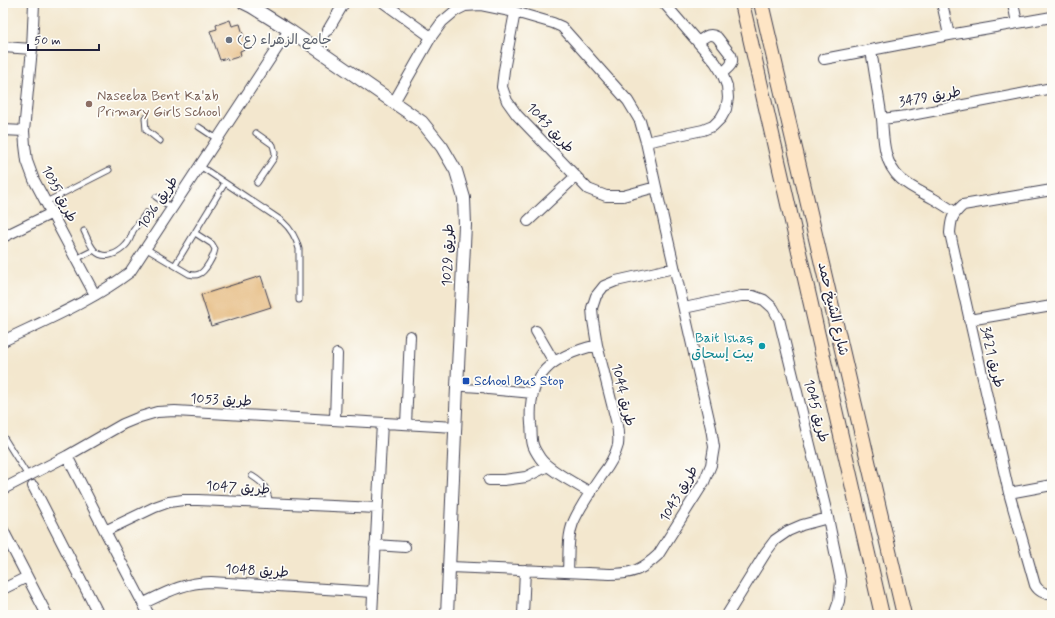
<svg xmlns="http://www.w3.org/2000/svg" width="1055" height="618" font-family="Mynerve,'Playpen Sans Arabic',sans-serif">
  <rect width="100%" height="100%" fill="#fdfcf7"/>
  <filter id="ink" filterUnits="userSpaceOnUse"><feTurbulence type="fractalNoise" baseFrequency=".025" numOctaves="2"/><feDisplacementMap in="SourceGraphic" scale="8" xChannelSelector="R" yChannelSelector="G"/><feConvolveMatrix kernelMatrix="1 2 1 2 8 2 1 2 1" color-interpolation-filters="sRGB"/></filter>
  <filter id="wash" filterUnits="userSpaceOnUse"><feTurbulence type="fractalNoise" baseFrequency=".012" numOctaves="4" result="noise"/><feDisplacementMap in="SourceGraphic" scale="16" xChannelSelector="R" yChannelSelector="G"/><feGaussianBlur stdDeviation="0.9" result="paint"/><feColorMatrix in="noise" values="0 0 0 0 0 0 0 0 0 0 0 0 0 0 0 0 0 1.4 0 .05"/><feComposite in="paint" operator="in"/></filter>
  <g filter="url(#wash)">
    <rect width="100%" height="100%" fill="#f3e7ce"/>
    <g id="blocks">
      <!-- building -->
      <path fill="#e4b87b" d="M230 20 232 26 240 24 247 48 240 51 241 56 228 60 227 58 220 60 210 31 217 29 216 25Z
        M261 276 271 307 211 326 201 295Z"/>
    </g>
  </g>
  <g filter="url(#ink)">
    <use href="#blocks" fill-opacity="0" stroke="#414051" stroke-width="1"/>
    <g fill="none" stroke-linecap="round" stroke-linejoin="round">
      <!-- service casing -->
      <g stroke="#414051" stroke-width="7">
        <path id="service" d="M145 118 146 130 160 141
          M199 127 217 139
          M256 133 273 145 275 153 274 158 257 183
          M200 166 282 221C291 229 296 237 299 249V300
          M156 197 171 207
          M46 202 109 170
          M84 231C87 237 90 246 95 251 104 260 118 254 126 245 130 241 131 236 133 231 137 225 142 219 146 213
          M145 248 189 274C193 275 195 276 199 274 205 272 214 256 215 249L212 244 195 233
          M76 259 94 250
          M175 265 225 183
          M3 436 28 476
          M252 476C265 484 267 488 270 504"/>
      </g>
      <!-- pedestrian casing -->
      <g stroke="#414051" stroke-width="9">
        <path id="pedestrian" d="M316 48 328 30
          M457 387 488 389"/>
      </g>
      <!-- minor casing -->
      <g stroke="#414051" stroke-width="12">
        <path id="minor" d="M34 3 32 49 24 131 25 145 27 161 34 180 95 295
          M384 3 431 37
          M942 3 949 35
          M1013 3 1017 23
          M515 12 504 70 502 87 507 101 517 115 588 189 606 196H623L656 187
          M328 30 344 3
          M698 42C705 37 709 32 717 37L731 55C735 64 728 68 722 73
          M3 47 32 49
          M871 50 882 119 906 116 1052 88
          M824 59 949 35 1052 17
          M394 102 431 37 442 22 455 11 465 6 481 5 515 12 553 23 562 27 628 101 640 121 646 142 656 187 711 428 714 447 711 465 704 482 658 555C642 570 632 574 610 574L450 567
          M882 119C883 130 883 142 886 153 892 180 912 187 934 199 941 203 948 208 955 212
          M3 130 24 131
          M646 142 703 130 713 126 721 118 726 109 728 98 727 86 722 73 715 62 664 3
          M1052 190 963 205C952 215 951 219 950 233L1009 493 1035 585C1039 592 1044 593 1052 595
          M528 221 576 176
          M3 237 52 213
          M684 308 741 296H753L764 300 773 308 779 319 828 518 841 581 839 601 834 615
          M969 320 1052 306
          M536 331 554 362
          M3 341C46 320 92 301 130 272L289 30
          M488 389 533 393
          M335 420 337 354
          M406 424 410 336
          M67 456 105 531 149 615
          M489 480H504L526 477 548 466
          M33 486 99 615
          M3 489 67 456 123 424 140 417 157 412 175 411 455 427
          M591 493C578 485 548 470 540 458 538 455 534 449 533 445 531 439 532 431 531 424 527 373 552 356 597 345
          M1009 493 1052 485
          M3 530 47 615
          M105 531 155 507 169 502 183 500H198L377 508
          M375 545 405 547
          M568 572C569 556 567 538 573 523 580 506 592 490 602 475 609 466 615 456 618 445 619 437 618 429 616 420L597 345 593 320 592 308 596 296 604 286 616 281 674 268
          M3 589 27 577
          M144 603C169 591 183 583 211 582L373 592
          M372 615 382 423
          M523 615 525 570
          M727 615 766 552 775 540 788 531 802 525 828 518"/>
      </g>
      <!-- tertiary casing -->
      <g stroke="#414051" stroke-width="14">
        <path id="tertiary" d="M244 3 252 7 289 30 422 122 442 147 456 171 464 198 465 225 457 387 447 615"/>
      </g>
      <!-- secondary casing -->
      <g stroke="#414051" stroke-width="16">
        <path id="secondary" d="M742 3 882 615
          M761 3 904 615"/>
      </g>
      <!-- service -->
      <use href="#service" stroke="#fff" stroke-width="5"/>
      <!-- pedestrian -->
      <use href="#pedestrian" stroke="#fff" stroke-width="7"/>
      <!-- minor -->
      <use href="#minor" stroke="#fff" stroke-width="10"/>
      <!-- tertiary -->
      <use href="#tertiary" stroke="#fff" stroke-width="12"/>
      <!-- secondary -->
      <use href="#secondary" stroke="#fee5c5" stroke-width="14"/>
    </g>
  </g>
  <!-- markers -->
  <circle fill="#6b7280" stroke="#fdfcf7" stroke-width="1.5" cx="229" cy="40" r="4"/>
  <circle fill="#8d6e63" stroke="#fdfcf7" stroke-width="1.5" cx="89" cy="104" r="4"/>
  <circle fill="#0f9aa8" stroke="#fdfcf7" stroke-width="1.5" cx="762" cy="346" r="4"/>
  <rect fill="#1a4fb4" stroke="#fdfcf7" stroke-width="1.5" x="462" y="377" width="8" height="8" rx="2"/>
  <g text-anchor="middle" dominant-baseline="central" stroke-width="3.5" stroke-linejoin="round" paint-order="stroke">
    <!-- worship labels -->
    <g font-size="14" fill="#5b616d" stroke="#fdfcf7" text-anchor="start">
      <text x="237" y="40">جامع الزهراء (ع)</text>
    </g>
    <!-- education labels -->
    <g font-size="14" fill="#785e54" stroke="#fdfcf7" text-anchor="start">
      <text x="97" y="96">Naseeba Bent Ka'ab<tspan x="97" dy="16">Primary Girls School</tspan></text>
    </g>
    <!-- street labels -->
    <g font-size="14" fill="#22223b" stroke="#fdfcf7">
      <text transform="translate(930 97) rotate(-10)">طريق 3479</text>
      <text transform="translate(550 128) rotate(47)">طريق 1043</text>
      <text transform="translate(59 194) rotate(63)">طريق 1035</text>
      <text transform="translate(158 203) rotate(-56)">طريق 1036</text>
      <text transform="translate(448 255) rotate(-88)">طريق 1029</text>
      <text transform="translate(833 309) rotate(77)">شارع الشيخ حمد</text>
      <text transform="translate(992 357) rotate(77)">طريق 3421</text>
      <text transform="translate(623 395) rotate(77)">طريق 1044</text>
      <text transform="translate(221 400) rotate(3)">طريق 1053</text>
      <text transform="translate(816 411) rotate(76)">طريق 1045</text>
      <text transform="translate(238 488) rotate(3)">طريق 1047</text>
      <text transform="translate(679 494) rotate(-60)">طريق 1043</text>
      <text transform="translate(257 571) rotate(3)">طريق 1048</text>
    </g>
    <!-- culture labels -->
    <g font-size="14" fill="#0d838f" stroke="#fdfcf7" text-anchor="end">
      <text x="754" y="338">Bait Ishaq<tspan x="754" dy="16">بيت إسحاق</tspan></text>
    </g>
    <!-- transit labels -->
    <g font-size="14" fill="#164399" stroke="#fdfcf7" text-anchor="start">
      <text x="474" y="381">School Bus Stop</text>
    </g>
  </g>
  <!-- margin -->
  <rect width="1055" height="618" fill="none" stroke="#fdfcf7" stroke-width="16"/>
  <!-- scale -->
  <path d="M28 44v6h71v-6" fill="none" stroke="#22223b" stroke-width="2"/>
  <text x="34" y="44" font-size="12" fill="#22223b" stroke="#fdfcf7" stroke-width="3" paint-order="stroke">50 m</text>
</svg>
